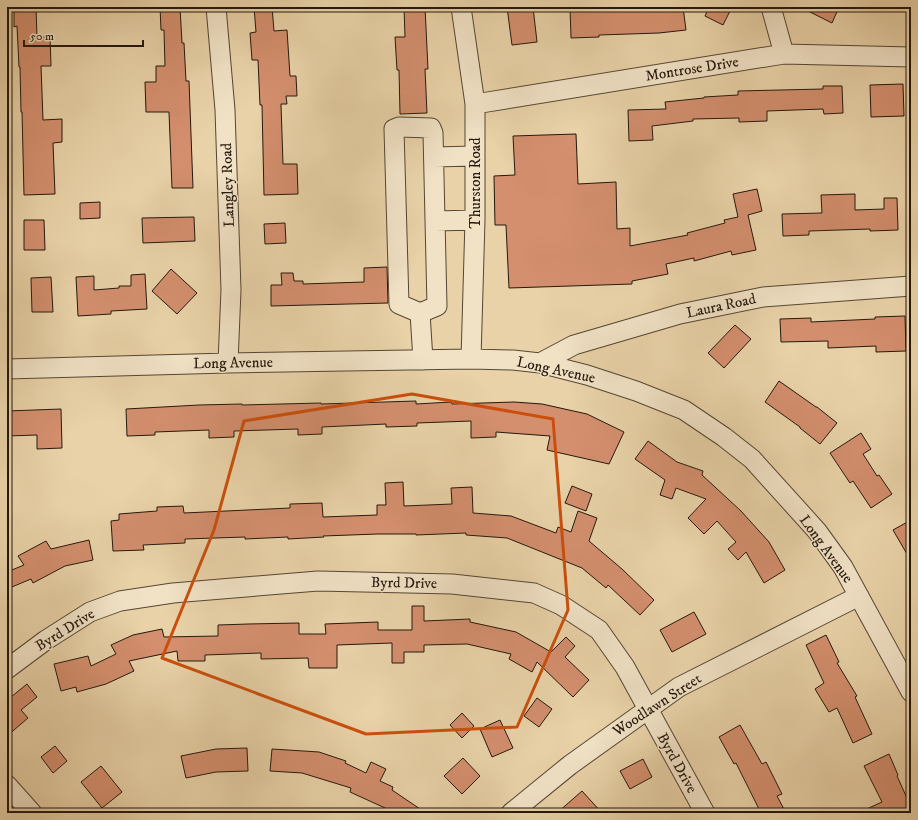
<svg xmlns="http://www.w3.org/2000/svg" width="918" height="820" font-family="'IM FELL DW Pica',serif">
  <rect width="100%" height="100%" fill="#e9d2a8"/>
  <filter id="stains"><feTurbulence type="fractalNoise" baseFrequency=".005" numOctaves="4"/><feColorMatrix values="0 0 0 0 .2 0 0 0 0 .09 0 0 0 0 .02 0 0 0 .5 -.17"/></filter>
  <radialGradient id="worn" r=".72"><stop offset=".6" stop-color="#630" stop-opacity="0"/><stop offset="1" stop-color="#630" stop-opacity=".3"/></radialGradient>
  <!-- building -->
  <path fill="#d48f6e" stroke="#24180d" d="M14 7H36L37 37H50L51 66H41L43 120 62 119V142L53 143 55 194 24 195 22 112H21L20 67H19L17 26 14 27Z
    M160 7H180L182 43H184L186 81H189L193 188H172L169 112H146L145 82H156V66H165L164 30H161Z
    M254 7H272L274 31 287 30 290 76H296L297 96H286L287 104H281L283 164H297L298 194 264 195 262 105H260L258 60H252L250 33 256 32Z
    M404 7H425L428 69H425L427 113 400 114 399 70H397L395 37H405Z
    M507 7H533L537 42 512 45Z
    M570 7H683L686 30 659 33 599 35V37L571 38Z
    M709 7H732L723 25 705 16Z
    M800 7H839L832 23Z
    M903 84 904 116 871 117 870 85Z
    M823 86H842L843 113 824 114 823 109 767 111V121L739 122V118L693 119V121L652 126 653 140 629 141 628 110 666 109 665 102 704 98V97L738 95V91L823 89Z
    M576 134 578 184 616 182 617 229 630 228V246L688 235 687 233 725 223 724 220 738 217 733 194 757 189 762 211 748 215 756 250 732 255 731 251 694 261V258L666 264 668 274 632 281V284L509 288 506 225H495L494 176 515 175 513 136Z
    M855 194V210L884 209V198H897L898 230 870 231V229L809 231V235L783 236 782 214 822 213 821 195Z
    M100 202V218L80 219V203Z
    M194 217 195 241 143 243 142 218Z
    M24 220H44L45 250H24Z
    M285 223 286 243 265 244 264 224Z
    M387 267 388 303 271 306V285H282L281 273H293L294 281H303V284L364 282V268Z
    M171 269 197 293 177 314 152 291Z
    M145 274 147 309 111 311V314L78 316 76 277 94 276V290L119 288V286H131V275Z
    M51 277 53 312H32L31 278Z
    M905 316 906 351 876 352V346L828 348V341L781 342 780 319 811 318V322L875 319V317Z
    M735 325 751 339 724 368 708 353Z
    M779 381 816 407H817L837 423 820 444 800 428V427L765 402Z
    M416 401V404L451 402 452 404 514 402 542 404 587 414 624 432 609 464 547 450 550 436 496 432V437L471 438V421L417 423V426L386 427V424L322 427V434L298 435V429L234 431V437L209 438V430L155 432V435L127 436 126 409 199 405 242 404V405L321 403V404Z
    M61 409 62 448 37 449V435L7 436V411Z
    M861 433 871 449 863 454 877 476 879 475 892 494 871 508 853 481 850 483 830 453Z
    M648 441 677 462 703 471 702 475 741 511 769 542 785 570 764 583 746 552 738 560 728 549 736 542 717 521 704 534 688 518 706 499 676 488 672 499 660 495 665 480 635 459Z
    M403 482 404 506 452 504 451 488 472 487 473 513 511 516 556 533 558 527 571 532 578 511 597 518 589 541 622 569 654 600 640 615 608 585 606 588 582 568 507 538 466 535V533L416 535V534H378L323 536 324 537 288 539V537L245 539V537L185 539V543L143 545 144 550 113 551 111 521 119 520V514L157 511V507L183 506 184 513 290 508V504L322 503 323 517 377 515V505H386L385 483Z
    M572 486 592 494 586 511 565 503Z
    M911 520V561L893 530Z
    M89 540 93 560 65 566 33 583 31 579 7 589V572L24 565 18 556 46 541 51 549Z
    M412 606H424V621L470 619V622L516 632 551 652 566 637 575 646 565 657 589 680 573 697 537 662 532 672 509 659 511 654 467 644 424 645V652H404V663H392V643L337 645V668H309L308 658 261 659V653L205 655V661H178L177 651 129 661 134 671 106 684 77 692 76 687 61 691 54 664 88 656 91 666 116 654 111 645 133 635 162 629 164 637 218 636V625L248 624 299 623V634H326L325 624 378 622V630H412Z
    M694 612 706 634 672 652 660 630Z
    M826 635 839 662 837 663 857 696 855 697 872 734 853 743 837 708 829 712 815 689 824 683 806 645Z
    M27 684 37 697 21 710 28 718 7 736V692L11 697Z
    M537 698 552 709 539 727 524 716Z
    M462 713 474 726 462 738 450 725Z
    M500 720 513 748 492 757 480 729Z
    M740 725 762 764 766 762 782 794 777 796 786 813H761L736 763 734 764 719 737Z
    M55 746 67 761 53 773 41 757Z
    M247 748 248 771 216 772 186 778 181 756 216 749Z
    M272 749 319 752 346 761 345 763 366 773 371 762 386 769 380 781 393 787 392 790 426 813H396L350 792 351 788 302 773 270 771Z
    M889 754 898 775 897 776 911 807V813H858L882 802 864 766Z
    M463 758 480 776 462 794 444 776Z
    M643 759 652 777 630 789 620 771Z
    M101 766 122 792 102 808 81 782Z
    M582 791 602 813H557Z"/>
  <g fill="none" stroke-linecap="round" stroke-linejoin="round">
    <!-- minor casing -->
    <g stroke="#554634" stroke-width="21">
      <path id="minor" d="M216 7 225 110 231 290 228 363
        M461 7 475 104V220L471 359
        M771 7 784 54
        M475 104 784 54 911 57
        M399 127 431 128 433 133 437 306 420 313 399 304 394 129Z
        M434 157 475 156
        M435 221 475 220
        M420 313 423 360
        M540 363 574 345 680 314 763 297 911 286
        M7 369 228 363 471 359 513 360 540 363 587 375 636 391 684 410 724 437 752 459 817 531 843 567 911 692
        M7 669 46 640 90 612 120 601 173 593 318 581 452 584 534 593 561 605 599 630 625 667 705 813
        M7 785 32 813
        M511 813 570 765 679 687 859 596"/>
    </g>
    <!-- minor -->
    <use href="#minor" stroke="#f1e2c6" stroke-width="19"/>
  </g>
  <!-- marked area -->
  <path fill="none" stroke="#cb4f0c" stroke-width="3" stroke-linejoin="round" d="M412 394 553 419 568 610 517 727 366 734 162 658 214 530 244 421Z"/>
  <g text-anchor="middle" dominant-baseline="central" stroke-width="3" stroke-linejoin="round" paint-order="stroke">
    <!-- street labels -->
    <g font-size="15" fill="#24180d" stroke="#f1e2c6">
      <text transform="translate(692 69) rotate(-9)">Montrose Drive</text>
      <text transform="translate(475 183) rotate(-90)">Thurston Road</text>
      <text transform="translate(228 185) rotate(-92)">Langley Road</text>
      <text transform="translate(721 306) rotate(-12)">Laura Road</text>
      <text transform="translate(233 363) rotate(-1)">Long Avenue</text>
      <text transform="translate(556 370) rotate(12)">Long Avenue</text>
      <text transform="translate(826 549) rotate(54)">Long Avenue</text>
      <text transform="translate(404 583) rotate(1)">Byrd Drive</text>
      <text transform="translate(65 630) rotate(-32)">Byrd Drive</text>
      <text transform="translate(657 705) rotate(-33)">Woodlawn Street</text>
      <text transform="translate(677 763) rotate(61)">Byrd Drive</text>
    </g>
  </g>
  <!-- margin -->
  <rect width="918" height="820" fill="none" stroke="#e9d2a8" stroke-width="24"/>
  <rect x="8" y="8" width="902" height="804" fill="none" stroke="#24180d" stroke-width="2"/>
  <rect x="12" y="12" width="894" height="796" fill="none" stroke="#24180d"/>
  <!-- scale -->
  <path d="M24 40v6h119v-6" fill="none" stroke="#24180d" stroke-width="2"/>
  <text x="30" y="40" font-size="12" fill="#24180d" stroke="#f1e2c6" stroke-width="3" paint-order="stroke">50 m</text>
  <rect width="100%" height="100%" filter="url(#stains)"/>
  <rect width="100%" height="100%" fill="url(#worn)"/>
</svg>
